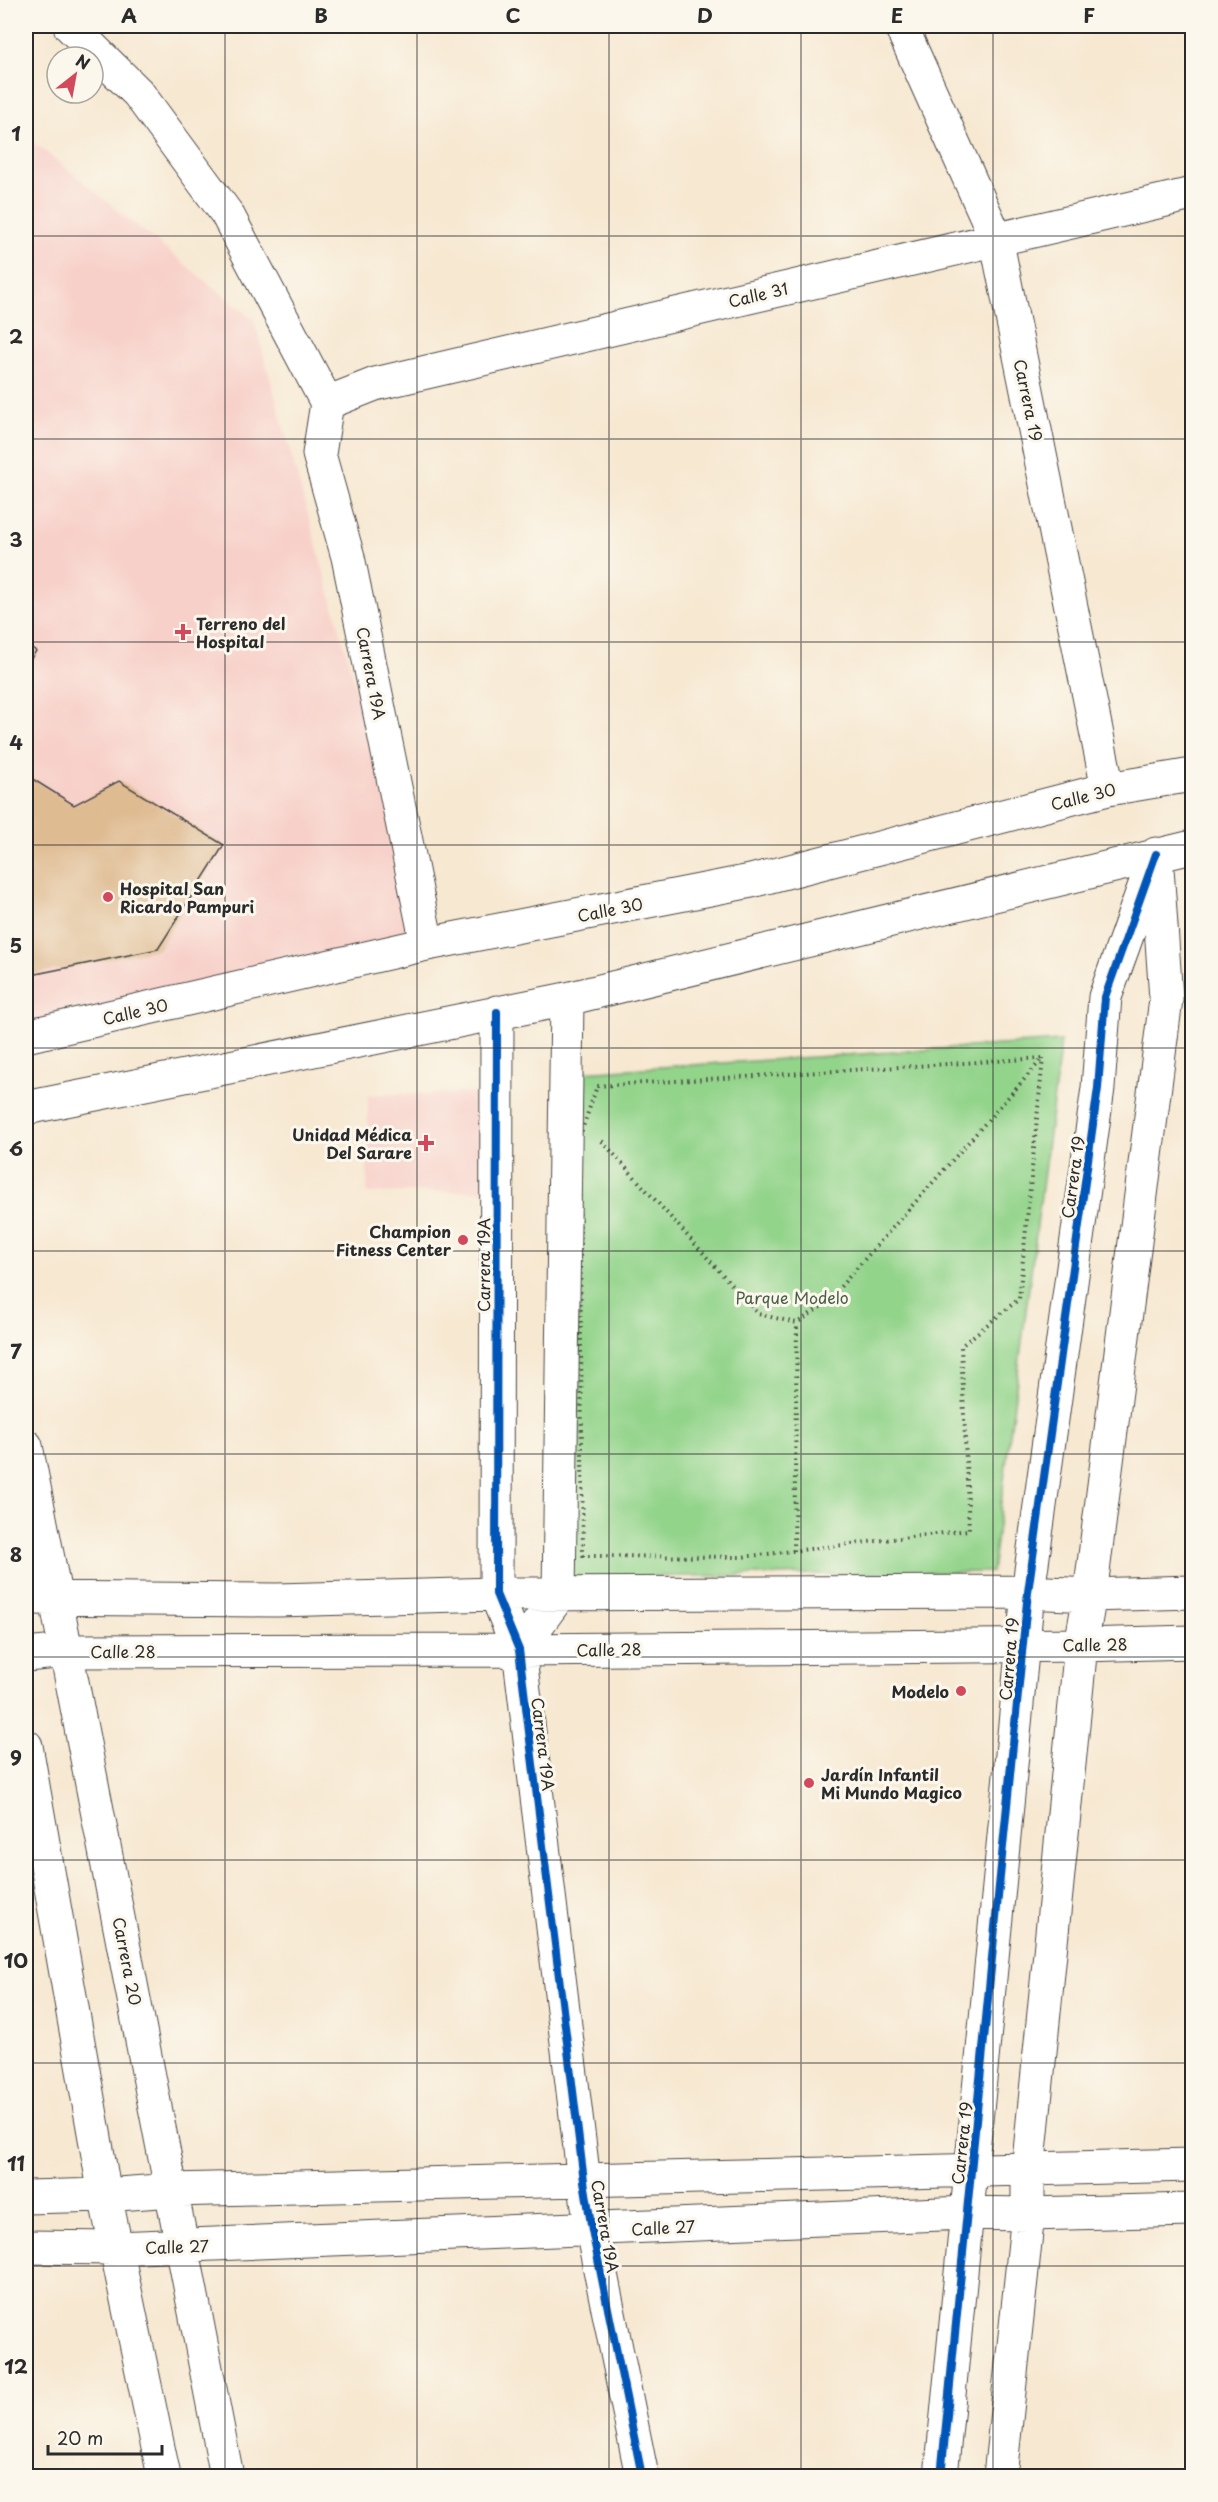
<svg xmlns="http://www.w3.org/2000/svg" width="1218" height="2502" font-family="'Playpen Sans',sans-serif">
  <rect width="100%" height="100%" fill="#fbf7ec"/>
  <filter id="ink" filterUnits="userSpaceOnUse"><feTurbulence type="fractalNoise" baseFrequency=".0167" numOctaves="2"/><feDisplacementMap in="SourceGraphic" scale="12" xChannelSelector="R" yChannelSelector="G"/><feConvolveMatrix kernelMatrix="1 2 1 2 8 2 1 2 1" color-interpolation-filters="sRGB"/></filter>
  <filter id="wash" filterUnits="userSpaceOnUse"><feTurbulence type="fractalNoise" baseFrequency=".008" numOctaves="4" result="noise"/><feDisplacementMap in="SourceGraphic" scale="24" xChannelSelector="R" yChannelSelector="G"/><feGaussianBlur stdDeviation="1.35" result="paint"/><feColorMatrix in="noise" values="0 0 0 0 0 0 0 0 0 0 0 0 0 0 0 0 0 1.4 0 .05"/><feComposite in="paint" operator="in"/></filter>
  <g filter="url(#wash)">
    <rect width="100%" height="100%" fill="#f7e8d1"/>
    <!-- built -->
    <path fill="#f7d0c9" d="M26 136 254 320 427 944 26 1035Z
      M482 1093 486 1191 367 1193 368 1095Z"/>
    <!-- green -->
    <path fill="#93d48b" stroke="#5f805b" stroke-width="1.5" d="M1061 1041 992 1572 549 1578 567 1073Z"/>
    <g id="blocks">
      <!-- building -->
      <path fill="#dfbb92" d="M26 644 36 651 26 666Z
        M26 775 74 805 119 781 224 845 158 949 26 976Z"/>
    </g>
  </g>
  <g filter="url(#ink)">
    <use href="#blocks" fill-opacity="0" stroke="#4a4744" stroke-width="1.5"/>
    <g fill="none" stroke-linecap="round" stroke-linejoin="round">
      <!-- minor casing -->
      <g stroke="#4a4744" stroke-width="35">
        <path id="minor" d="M70 26 138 93 227 214 327 403
          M901 26 996 238 1108 789
          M327 403 375 384 1192 194
          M327 403 319 454 348 557 427 944
          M497 1012 496 1594 519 1650 584 2181 592 2230 642 2476
          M26 1036 427 944 751 881 1108 789 1192 775
          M26 1108 567 999 1192 847
          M26 1446 227 2476
          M26 1598 277 1600 496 1594 1028 1592 1090 1595 1192 1592
          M519 1650 559 1595 567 999
          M26 1655 67 1651 519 1650 1081 1645 1192 1642
          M26 1746 105 2195 164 2476
          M26 2197 105 2195 172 2190 1192 2165
          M26 2247 116 2248 965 2213 1028 2214 1192 2210
          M941 2476 1028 1592 1098 1088 1105 997 1156 854
          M1000 2476 1028 2214V2171L1081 1645 1090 1595 1166 999 1157 868"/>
      </g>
      <!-- path -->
      <path stroke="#4a4744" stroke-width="4" stroke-dasharray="1.5 4.5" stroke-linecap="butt" d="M1043 1058 1019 1299 961 1346 969 1530 742 1557 583 1556 579 1139 597 1086Z
        M602 1141 758 1314 797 1323 825 1304 1043 1058
        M794 1551 797 1323"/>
      <!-- minor -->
      <use href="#minor" stroke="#fff" stroke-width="33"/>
      <!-- cycleway casing -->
      <g stroke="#fbf7ec" stroke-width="11">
        <path id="cycleway" d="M497 1012 496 1594 519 1650 584 2181 592 2230 642 2476
          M941 2476 1028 1592 1098 1088 1105 997 1156 854"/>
      </g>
      <!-- cycleway -->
      <use href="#cycleway" stroke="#0057b8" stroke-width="8"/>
    </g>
  </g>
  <!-- grid -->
  <path fill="none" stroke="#2b2b2b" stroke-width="1.5" stroke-opacity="0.55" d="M225 26V2476M417 26V2476M609 26V2476M801 26V2476M993 26V2476M26 236H1192M26 439H1192M26 642H1192M26 845H1192M26 1048H1192M26 1251H1192M26 1454H1192M26 1657H1192M26 1860H1192M26 2063H1192M26 2266H1192"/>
  <!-- markers -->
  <g fill="#d1495b" stroke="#fbf7ec" stroke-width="2">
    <path d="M180 623h6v6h6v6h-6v6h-6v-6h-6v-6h6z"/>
    <circle cx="108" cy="897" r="6"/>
    <path d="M423 1134h6v6h6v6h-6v6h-6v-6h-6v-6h6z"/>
    <circle cx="463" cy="1240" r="6"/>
    <circle cx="961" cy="1691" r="6"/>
    <circle cx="809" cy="1783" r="6"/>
  </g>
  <g text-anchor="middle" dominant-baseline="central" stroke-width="6" stroke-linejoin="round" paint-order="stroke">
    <!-- street labels -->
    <g font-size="16" fill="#2b2b2b" stroke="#fbf7ec">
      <text transform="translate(758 294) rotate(-13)">Calle 31</text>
      <text transform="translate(1029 400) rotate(78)">Carrera 19</text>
      <text transform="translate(372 673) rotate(79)">Carrera 19A</text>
      <text transform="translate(1083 796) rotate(-14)">Calle 30</text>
      <text transform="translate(610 909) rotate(-11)">Calle 30</text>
      <text transform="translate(135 1011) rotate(-13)">Calle 30</text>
      <text transform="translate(1072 1177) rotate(-82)">Carrera 19</text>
      <text transform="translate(483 1265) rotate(-90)">Carrera 19A</text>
      <text transform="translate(1095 1644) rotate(-1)">Calle 28</text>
      <text transform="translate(609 1649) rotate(-1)">Calle 28</text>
      <text x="123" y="1651">Calle 28</text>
      <text transform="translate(1008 1659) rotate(-85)">Carrera 19</text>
      <text transform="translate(544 1744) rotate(83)">Carrera 19A</text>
      <text transform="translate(128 1961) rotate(79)">Carrera 20</text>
      <text transform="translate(961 2143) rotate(-84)">Carrera 19</text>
      <text transform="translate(606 2226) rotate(80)">Carrera 19A</text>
      <text transform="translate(663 2227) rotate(-3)">Calle 27</text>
      <text transform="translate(177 2246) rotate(-2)">Calle 27</text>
    </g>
    <!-- poi labels -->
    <g font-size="16" font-weight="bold" fill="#2b2b2b" stroke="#fbf7ec" text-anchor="start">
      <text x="196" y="623">Terreno del<tspan x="196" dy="18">Hospital</tspan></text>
      <text x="120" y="888">Hospital San<tspan x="120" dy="18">Ricardo Pampuri</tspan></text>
      <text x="412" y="1134" text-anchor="end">Unidad Médica<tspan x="412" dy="18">Del Sarare</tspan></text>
      <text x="451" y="1231" text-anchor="end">Champion<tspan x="451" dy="18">Fitness Center</tspan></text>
      <text x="949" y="1691" text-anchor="end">Modelo</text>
      <text x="821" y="1774">Jardín Infantil<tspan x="821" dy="18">Mi Mundo Magico</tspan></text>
    </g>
    <!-- park labels -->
    <g font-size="16" fill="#4a5e48" stroke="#fbf7ec">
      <text x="792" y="1297">Parque Modelo</text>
    </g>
  </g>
  <!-- margin -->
  <rect width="1218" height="2502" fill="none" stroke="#fbf7ec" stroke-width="66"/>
  <!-- north arrow -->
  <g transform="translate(75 75) rotate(31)"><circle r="28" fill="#fbf7ec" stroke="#a8a59f" stroke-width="1.5"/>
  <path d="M0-4.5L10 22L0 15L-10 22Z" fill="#d1495b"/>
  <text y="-9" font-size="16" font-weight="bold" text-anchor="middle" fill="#2b2b2b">N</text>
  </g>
  <!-- scale -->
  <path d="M48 2445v9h114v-9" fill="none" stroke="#2b2b2b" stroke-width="3"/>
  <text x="57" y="2445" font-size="18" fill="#2b2b2b" stroke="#fbf7ec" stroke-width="4.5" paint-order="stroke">20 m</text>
  <rect x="33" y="33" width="1152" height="2436" fill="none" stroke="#2b2b2b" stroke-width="2"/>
  <g font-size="20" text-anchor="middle" font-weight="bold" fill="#2b2b2b">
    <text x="129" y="23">A</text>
    <text x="321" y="23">B</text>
    <text x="513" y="23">C</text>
    <text x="705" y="23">D</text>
    <text x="897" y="23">E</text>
    <text x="1089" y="23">F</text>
    <text x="16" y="141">1</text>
    <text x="16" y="344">2</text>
    <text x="16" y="547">3</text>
    <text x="16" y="750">4</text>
    <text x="16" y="953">5</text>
    <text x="16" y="1156">6</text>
    <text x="16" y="1359">7</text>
    <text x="16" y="1562">8</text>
    <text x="16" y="1765">9</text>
    <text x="16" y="1968">10</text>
    <text x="16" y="2171">11</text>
    <text x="16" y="2374">12</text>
  </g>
</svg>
